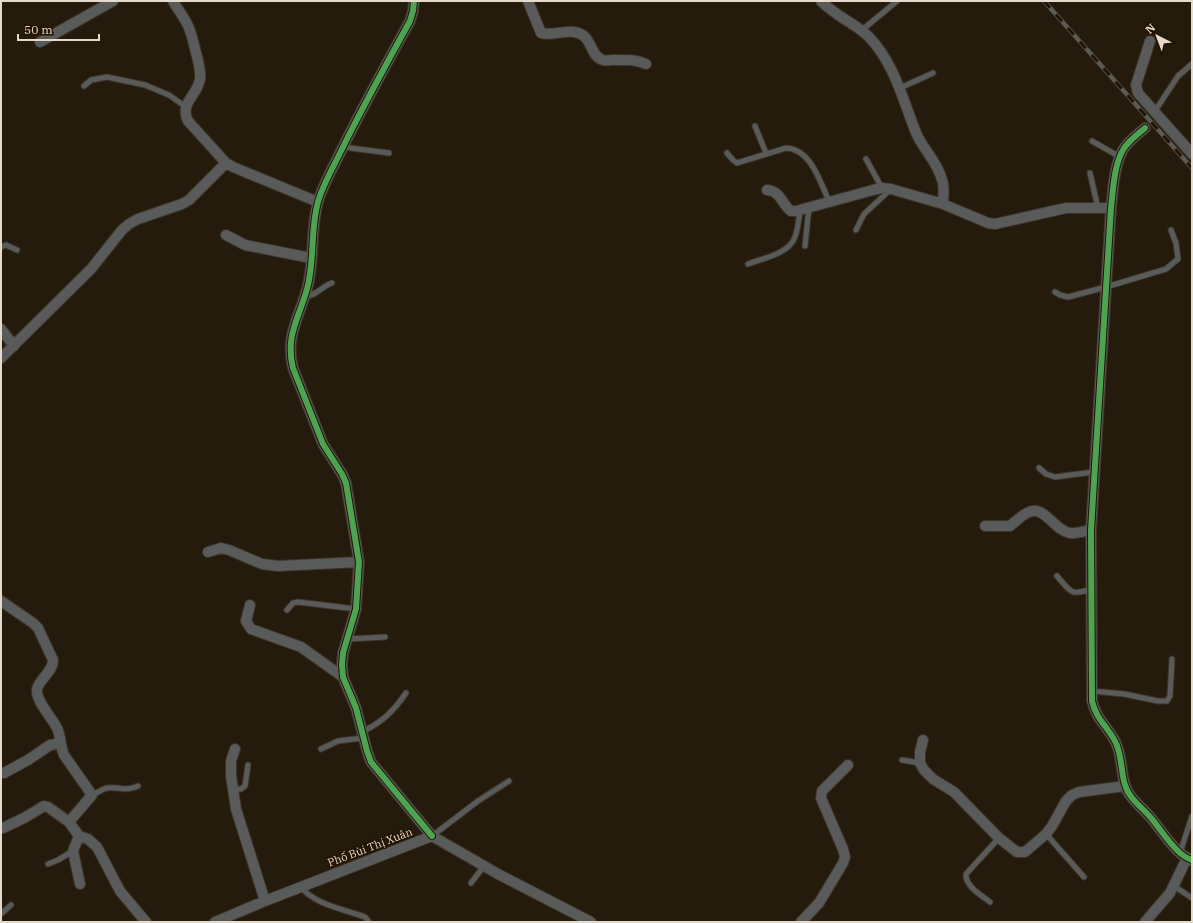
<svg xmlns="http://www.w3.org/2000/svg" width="1193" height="923" font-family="'IBM Plex Serif',serif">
  <rect width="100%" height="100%" fill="#241b0d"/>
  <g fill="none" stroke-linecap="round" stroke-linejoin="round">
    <!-- service casing -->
    <g stroke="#3d3529" stroke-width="7">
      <path id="service" d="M862 30 897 1
        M84 86 91 80 107 77 145 85 169 95 186 107
        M900 88 933 73
        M1155 111 1178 76 1192 64
        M755 126 766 153
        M1092 141 1120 157
        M343 147 389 153
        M727 153 733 160 737 163 786 148C811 149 820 182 829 201
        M866 159 882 188
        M1090 173 1098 208
        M856 230 864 214 890 190
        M805 246 809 207
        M1 247 6 245 17 250
        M748 264C763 258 789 254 795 237 798 229 799 219 800 210
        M1055 292 1060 295 1068 297 1106 287 1166 269 1178 259 1176 243 1171 230
        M305 296C315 297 322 286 332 283
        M1039 468 1046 474 1055 477 1094 472
        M1057 576C1071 592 1070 596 1092 589
        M287 610 293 603 298 602 356 609
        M347 639 385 637
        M1092 691 1124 694 1158 701H1167L1170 696 1172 659
        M362 732C382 722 393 712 406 693
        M321 749 338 741 363 738
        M902 760 920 763
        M232 789H241L245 786 248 765
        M92 795C97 793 102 789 107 788 119 786 125 792 138 786
        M1046 834 1084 877
        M432 836 478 801 509 781
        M1180 853 1192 816
        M48 864 58 860 73 851
        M471 883 484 866
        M1174 886 1192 898
        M301 887C315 905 344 909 365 917L369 922
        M990 902C981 895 965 886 966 874L999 838
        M1 914 11 905"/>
    </g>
    <!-- minor casing -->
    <g stroke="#3d3529" stroke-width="12">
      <path id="minor" d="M173 1C178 10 185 18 189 28 193 38 195 50 198 60 199 66 201 73 200 79 198 95 179 103 188 121L226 163 233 167 318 202
        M414 1 413 11 410 21C387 63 363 106 342 149 334 166 323 184 318 202 310 230 315 261 307 289 299 318 285 336 293 368L323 444 342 474 346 483 359 562 356 609 343 653 342 665 343 677 356 708 367 751 371 762 432 836
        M528 1 541 33C554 37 571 26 584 36 592 43 592 57 603 60 606 61 610 60 612 60 624 60 635 59 646 64
        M821 1C835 16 855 23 869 37 895 64 903 101 917 135 924 150 938 163 942 180 945 187 943 196 943 204
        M1150 41 1136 85 1138 93 1192 154
        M40 42 113 1
        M1145 128C1137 135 1128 141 1123 150 1114 165 1113 191 1111 208L1091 530 1092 701C1096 719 1108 727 1116 743 1122 757 1121 772 1125 785 1129 799 1143 808 1152 819 1161 830 1168 842 1179 852 1183 856 1187 858 1192 860
        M767 190C781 191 782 205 791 211H796L873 190 882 188 891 189 943 204 988 223 995 224 1066 208H1111
        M226 235 245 245 311 258
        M1 329 14 346
        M1 358 91 269 122 230 129 224 138 219 182 204 189 200 226 163
        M985 526H1010C1015 522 1021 516 1027 513 1044 503 1054 531 1070 533 1076 534 1085 531 1091 530
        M208 552 221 548 229 550 262 564 278 566 359 562
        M1 601 33 623 38 628 53 660C53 672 40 678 37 689 35 700 52 718 57 728 61 736 60 746 64 755L92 795 69 822
        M250 605 246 621 251 629 301 647 343 677
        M923 740 920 752V763L924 770 933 779 954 792 999 838 1017 852H1025L1046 834 1052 826 1066 801 1072 795 1079 792 1125 786
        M235 749 231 761V776L236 809 265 901
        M4 773 28 760 50 745 60 743
        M3 828 24 818 44 806 48 807 69 822 79 836 88 839 97 847 120 891 146 922
        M79 836 73 851 80 884
        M215 922 265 901 432 836 498 874 591 922
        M801 922 819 903 843 863 845 857 843 849 821 798 822 791 848 765
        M1145 922 1170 893 1187 858"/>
    </g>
    <!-- service -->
    <use href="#service" stroke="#585b59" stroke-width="5"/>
    <!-- minor -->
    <use href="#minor" stroke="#585b59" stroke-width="10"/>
    <!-- rail casing -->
    <g stroke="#5b5954" stroke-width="4.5">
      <path id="rail" d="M1044 1 1192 168"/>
    </g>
    <!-- rail -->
    <use href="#rail" stroke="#231300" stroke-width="3" stroke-dasharray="9" stroke-linecap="butt"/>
    <!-- cycleway casing -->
    <g stroke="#231300" stroke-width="8">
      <path id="cycleway" d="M414 1 413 11 410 21C387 63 363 106 342 149 334 166 323 184 318 202 310 230 315 261 307 289 299 318 285 336 293 368L323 444 342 474 346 483 359 562 356 609 343 653 342 665 343 677 356 708 367 751 371 762 432 836
        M1145 128C1137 135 1128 141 1123 150 1114 165 1113 191 1111 208L1091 530 1092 701C1096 719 1108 727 1116 743 1122 757 1121 772 1125 785 1129 799 1143 808 1152 819 1161 830 1168 842 1179 852 1183 856 1187 858 1192 860"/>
    </g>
    <!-- cycleway -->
    <use href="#cycleway" stroke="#4ca352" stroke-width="6"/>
  </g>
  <g text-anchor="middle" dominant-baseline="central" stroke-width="3" stroke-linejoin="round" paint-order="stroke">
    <!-- street labels -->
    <g font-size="11" fill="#e5dacc" stroke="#231300">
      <text transform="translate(370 847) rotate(-21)">Phố Bùi Thị Xuân</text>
    </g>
  </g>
  <!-- border -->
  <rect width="1193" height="923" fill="none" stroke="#e5dacc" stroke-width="4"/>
  <!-- north arrow -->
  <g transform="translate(1157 36) rotate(318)" stroke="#231300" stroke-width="3" paint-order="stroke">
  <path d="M0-3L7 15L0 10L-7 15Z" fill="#e5dacc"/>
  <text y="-6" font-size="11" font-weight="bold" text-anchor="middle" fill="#e5dacc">N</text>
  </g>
  <!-- scale -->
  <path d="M18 34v6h81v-6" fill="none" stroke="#e5dacc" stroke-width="2"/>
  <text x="24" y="34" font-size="12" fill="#e5dacc" stroke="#231300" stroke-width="3" paint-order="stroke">50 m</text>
</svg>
